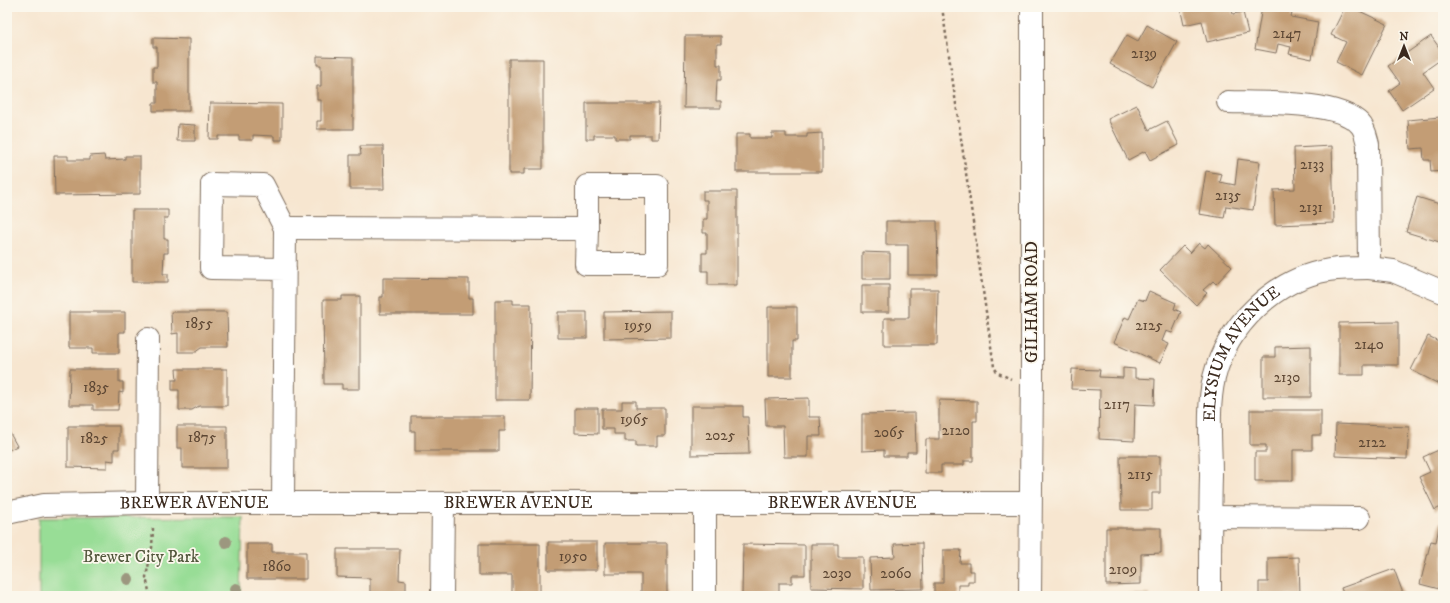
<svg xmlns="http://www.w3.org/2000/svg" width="1450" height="603" font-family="'IM FELL DW Pica',serif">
  <rect width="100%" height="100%" fill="#fbf7ec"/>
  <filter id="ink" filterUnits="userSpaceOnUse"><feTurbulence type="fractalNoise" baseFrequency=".025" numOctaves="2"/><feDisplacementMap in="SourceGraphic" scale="8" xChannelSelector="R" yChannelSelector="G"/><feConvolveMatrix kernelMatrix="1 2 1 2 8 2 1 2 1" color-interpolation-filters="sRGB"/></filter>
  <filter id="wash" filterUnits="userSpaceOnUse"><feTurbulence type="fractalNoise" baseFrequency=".012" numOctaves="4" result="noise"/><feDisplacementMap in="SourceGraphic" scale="16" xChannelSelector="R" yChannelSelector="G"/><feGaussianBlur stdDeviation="0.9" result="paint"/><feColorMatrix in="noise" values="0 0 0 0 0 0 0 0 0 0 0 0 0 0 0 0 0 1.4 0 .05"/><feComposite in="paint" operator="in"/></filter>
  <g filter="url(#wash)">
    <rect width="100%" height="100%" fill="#f7e6d0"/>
    <!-- green -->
    <path fill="#98dd96" stroke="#6a845a" d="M243 517 241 596H39V518Z"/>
    <g id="blocks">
      <!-- building -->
      <path fill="#c39d75" d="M1180 7H1231L1233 14 1243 12 1248 33 1207 42 1202 21 1184 25Z
        M1262 7 1292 12 1291 17 1318 22 1312 59 1289 54 1291 47 1278 44 1276 53 1255 49Z
        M1345 7H1351L1387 24 1362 75 1336 62 1346 42 1331 35Z
        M1147 25 1177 42 1152 87 1110 64 1127 35 1138 41Z
        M685 36H721V44H717V65H721V80H717L716 101H721V108H684Z
        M1431 36 1443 53V58L1423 72 1434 88 1402 110 1389 91 1400 83 1388 66Z
        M153 38 189 39V111H153V103H157V82H153V67H157V47H153Z
        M317 56 353 57V129H317V121H321V100H317V86H321V65H317Z
        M509 59H543V169H524V174H509Z
        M210 103 282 104V140H274V136L253 135V140H239V136H218V139H209Z
        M586 103H659L658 139H651V135H630V139H615V135H594V139H586Z
        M1137 105 1149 130 1167 121 1179 145 1150 160 1145 151 1128 160 1108 119Z
        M1440 117 1441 122H1443V171L1431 172 1430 160H1424L1423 148 1410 149 1408 120Z
        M178 124 195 125V141H177Z
        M772 133H786V137H807V134L822 133V172H736V134H750V138H772Z
        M360 146H383L384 189H350V155H361Z
        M1332 146 1334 223 1275 225 1274 190 1295 189 1294 148Z
        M104 155 105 160 125 159V156H140V194L55 195 54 156H68V160H90V156Z
        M1238 159 1260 162 1253 210 1226 206 1224 218 1199 214 1206 171 1222 174 1220 182 1235 185Z
        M703 191H737V285H708V271H702V253H707V233H703V219H707V200H703Z
        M1417 197 1443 205V243L1406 232Z
        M132 210H168V218H164V239H168V253H164L163 274H168V282H132Z
        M886 221H937L938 275H908V245H886Z
        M1199 243 1205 248 1208 244 1232 267 1216 284 1213 281 1203 290 1207 293 1196 305 1160 270 1183 246 1190 253Z
        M862 252 890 253V279H862Z
        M383 278 469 279V298H473V314H380V297H383Z
        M862 285H889V312H862Z
        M909 289H938L937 345H884V318H909Z
        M1149 291 1176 303 1174 309 1181 312 1172 333 1166 331 1162 341 1169 344 1160 363 1114 342 1125 317 1129 319 1138 299 1145 301Z
        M342 296H360V389H342V384H324L323 300H342Z
        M495 300H513V304H531L530 400H495Z
        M768 307H797V341H792V377H768Z
        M671 311V338L604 339V312Z
        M69 312H125V332H119V353H93V348H69Z
        M171 312H227L228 347H202L195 352H178V333L172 334Z
        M558 312H587V338H558Z
        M1398 322V365H1364V375H1339V323Z
        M1428 336 1443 343V386L1411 370Z
        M1311 346V397H1263V357H1275V347Z
        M1123 368 1135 369V378L1155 379 1154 405 1135 404 1134 441 1099 439 1100 390 1071 389 1072 369 1100 370 1099 377 1123 378Z
        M70 369H119V382H123V393L119 392 118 410H93V405H69Z
        M176 369H227V406H199L192 410H179V390H172V380H177Z
        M809 398V417H820L821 436H808V457H784L783 426H766L765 399Z
        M939 400 977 401V421H973V461H964V465H941V473H925L926 439H939Z
        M622 401H636V408H665V436H657V446H636V441H625V434H614V429H602V409H622Z
        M691 406H743V417H748L749 454 691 455Z
        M575 408H598V434L575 433Z
        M1250 410H1321V435H1312V450H1293V481H1255V452H1266V445H1250Z
        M915 413 916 452H907V456H884V450L862 451V414Z
        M411 416H505V431H499V451H415V431H411Z
        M1336 424 1409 427 1407 459 1335 456Z
        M68 426H119V449H114V461L107 460V468L68 467Z
        M177 426H227V468H182V448H177Z
        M7 428 17 446 7 451Z
        M1443 448V506L1435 510 1419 477 1430 472 1423 457Z
        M1120 456H1160V493H1152V510H1121Z
        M1440 522H1443V590L1420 584 1431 541 1436 542Z
        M1106 528H1161V553L1141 554V584L1106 585Z
        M548 542H597V570H548Z
        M605 543H667V596H641V574H605Z
        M922 543 923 589 871 590 870 558 895 557 894 544Z
        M247 544H272V552H306V579H247Z
        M479 544H540V596H512V575H479Z
        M743 544 805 545V575H792V583H779V596H742Z
        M811 544H838V557H863V589L811 588Z
        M337 549H400L399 580 406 581V596H370V578L337 577Z
        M943 550H961L960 563H969V571H974V581H968V585H958V596H934V583H943Z
        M1299 557 1300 596H1259V582H1268V558Z
        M1394 569 1404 596H1344L1341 588Z
        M1128 594H1150V596H1128Z"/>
    </g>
  </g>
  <g filter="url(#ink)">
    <use href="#blocks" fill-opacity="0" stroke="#7d6c5c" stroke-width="1"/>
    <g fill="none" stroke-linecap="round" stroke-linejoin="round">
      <!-- minor casing -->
      <g stroke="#7d6c5c" stroke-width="24">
        <g id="minor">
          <path d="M285 228 587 229 586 264H657V186H587V229"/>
          <path d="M1369 268 1393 271 1443 292"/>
          <path d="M147 503 148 339"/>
          <path d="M283 503 285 228 263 185 212 184 211 268 285 269"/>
          <path id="s1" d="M7 513 44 505 147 503H1030"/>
          <path d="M1210 517 1359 518"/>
          <path d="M442 596 443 503"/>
          <path d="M705 596V503"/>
          <path d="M1030 596 1032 380V7"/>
          <path id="s2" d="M1210 596C1210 556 1210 515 1211 475 1211 444 1207 409 1214 378 1227 325 1275 279 1329 270 1342 268 1355 268 1369 268L1368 144C1366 137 1365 129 1360 124 1339 100 1260 103 1228 102"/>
        </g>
      </g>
      <!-- path -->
      <path stroke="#7d6c5c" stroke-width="2.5" stroke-dasharray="3 3" stroke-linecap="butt" d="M942 7 994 367 998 373 1011 379
        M150 596 146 577 152 548 153 528"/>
      <!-- minor -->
      <use href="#minor" stroke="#fff" stroke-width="22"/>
    </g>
    <!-- trees -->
    <g fill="#9c977f">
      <circle cx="226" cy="542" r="6"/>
      <circle cx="128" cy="579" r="6"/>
      <circle cx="236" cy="589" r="6"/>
    </g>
  </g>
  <g text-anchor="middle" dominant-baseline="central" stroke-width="3.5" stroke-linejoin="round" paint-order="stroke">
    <!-- number labels -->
    <g font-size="15" fill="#5d4734">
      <text x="1287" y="33">2147</text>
      <text x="1144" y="53">2139</text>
      <text x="1312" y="164">2133</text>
      <text x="1228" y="195">2135</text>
      <text x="1311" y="207">2131</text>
      <text x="199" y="323">1855</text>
      <text x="638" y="325">1959</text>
      <text x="1149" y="325">2125</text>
      <text x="1369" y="344">2140</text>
      <text x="1287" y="377">2130</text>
      <text x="96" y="387">1835</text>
      <text x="1117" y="404">2117</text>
      <text x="634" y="419">1965</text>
      <text x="956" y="430">2120</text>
      <text x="889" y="432">2065</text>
      <text x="720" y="435">2025</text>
      <text x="202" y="437">1875</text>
      <text x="94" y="438">1825</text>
      <text x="1372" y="442">2122</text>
      <text x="1140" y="474">2115</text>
      <text x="573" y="556">1950</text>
      <text x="277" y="566">1860</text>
      <text x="1123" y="569">2109</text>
      <text x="837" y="573">2030</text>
      <text x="896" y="573">2060</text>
    </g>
    <!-- street labels -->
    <g font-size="17" fill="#3b2a1e" stroke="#fbf7ec">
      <text transform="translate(1032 302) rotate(-90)">GILHAM ROAD</text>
      <text stroke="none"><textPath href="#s2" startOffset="252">ELYSIUM AVENUE</textPath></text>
      <text stroke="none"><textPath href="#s1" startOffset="188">BREWER AVENUE</textPath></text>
      <text stroke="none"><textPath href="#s1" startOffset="512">BREWER AVENUE</textPath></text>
      <text stroke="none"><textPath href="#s1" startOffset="836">BREWER AVENUE</textPath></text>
    </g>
    <!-- park labels -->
    <g font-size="17" fill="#52573c" stroke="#fbf7ec">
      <text x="141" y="557">Brewer City Park</text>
    </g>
  </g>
  <!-- margin -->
  <rect width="1450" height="603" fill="none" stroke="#fbf7ec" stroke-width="24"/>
  <!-- north arrow -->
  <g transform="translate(1404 46)" stroke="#fbf7ec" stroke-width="3" paint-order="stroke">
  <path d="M0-3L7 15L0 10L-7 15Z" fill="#3b2a1e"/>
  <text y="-6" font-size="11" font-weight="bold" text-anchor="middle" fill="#3b2a1e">N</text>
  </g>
</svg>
